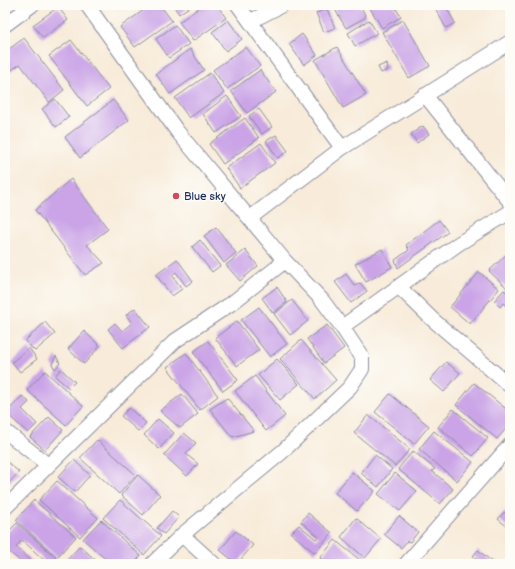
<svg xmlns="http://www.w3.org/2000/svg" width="515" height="569" font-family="'Balsamiq Sans',sans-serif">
  <rect width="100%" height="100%" fill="#fdfcf7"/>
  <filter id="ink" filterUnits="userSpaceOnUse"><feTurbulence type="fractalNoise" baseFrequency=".025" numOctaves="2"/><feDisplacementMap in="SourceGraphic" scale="8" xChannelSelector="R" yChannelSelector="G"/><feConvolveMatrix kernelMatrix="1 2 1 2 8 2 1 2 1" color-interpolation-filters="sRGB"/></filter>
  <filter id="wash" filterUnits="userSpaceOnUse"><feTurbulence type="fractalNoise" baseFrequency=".012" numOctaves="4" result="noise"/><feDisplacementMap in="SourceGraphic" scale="16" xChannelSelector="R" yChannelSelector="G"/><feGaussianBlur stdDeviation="0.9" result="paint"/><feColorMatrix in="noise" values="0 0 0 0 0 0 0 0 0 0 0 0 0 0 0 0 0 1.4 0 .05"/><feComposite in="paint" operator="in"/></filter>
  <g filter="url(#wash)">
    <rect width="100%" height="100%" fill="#f8ebd9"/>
    <g id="blocks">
      <!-- building -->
      <path fill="#caa4e7" d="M151 5H160L172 21 135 47 120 27Z
        M173 5H192L179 14Z
        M203 5H217L226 18 193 41 179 22Z
        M339 5H360L366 17 346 28 334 8Z
        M368 5H394L401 17 382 28Z
        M436 5H445L455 23 446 28 434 6Z
        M58 7 68 20 43 38 33 25Z
        M327 9 335 28 324 32 316 13Z
        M228 20 242 39 226 51 212 32Z
        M369 20 377 33 355 46 348 33Z
        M403 20 430 66 409 78 382 32Z
        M175 25 189 44 169 58 156 39Z
        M302 34 317 55 304 65 289 44Z
        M24 38 64 90 49 102 20 64 5 75V52Z
        M71 40 109 89 87 106 49 56Z
        M246 47 260 66 227 89 213 70Z
        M337 47 366 95 343 108 315 60Z
        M190 49 204 70 170 94 156 74Z
        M387 63 388 70 381 73 378 67Z
        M260 70 276 92 247 113 231 91Z
        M210 73 224 93 189 118 175 98Z
        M227 96 241 116 216 133 203 114Z
        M55 99 69 117 56 127 42 109Z
        M113 100 129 120 80 158 65 137Z
        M259 109 272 127 262 134 249 116Z
        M245 118 259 138 223 164 209 144Z
        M423 126 429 134 417 143 411 134Z
        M276 135 288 151 278 158 266 141Z
        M261 143 275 163 240 188 226 168Z
        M71 179 108 229 87 245 104 263 85 275 35 210Z
        M439 220 448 232 398 268 395 260 409 250 406 245Z
        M216 227 236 253 224 263 204 236Z
        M200 240 220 266 212 272 192 247Z
        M382 249 392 267 366 282 355 264Z
        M245 250 258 266 240 281 226 265Z
        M510 251V285L507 288 489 271Z
        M177 259 193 281 186 286 176 272 172 275 182 289 172 296 156 275Z
        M479 272 499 289 470 324 450 307Z
        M346 274 355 286 360 283 367 291 351 303 335 282Z
        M277 287 287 302 273 313 262 298Z
        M504 290 510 295V309L503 303 500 307 494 301Z
        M292 300 308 321 290 335 274 314Z
        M259 307 287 344 270 357 241 320Z
        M135 308 150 327 123 348 108 329 115 323 122 331 132 323 126 315Z
        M237 321 259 350 237 366 215 338Z
        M45 322 55 334 35 351 25 341Z
        M327 325 344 348 324 363 307 339Z
        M84 331 100 346 84 364 68 349Z
        M301 340 336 380 315 399 280 359Z
        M208 341 238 380 223 391 193 352Z
        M29 348 37 359 20 372 12 362Z
        M186 353 218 396 200 410 167 367Z
        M56 356 60 363 55 369 52 364Z
        M277 359 299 384 280 400 258 375Z
        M446 362 460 373 444 392 430 380Z
        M61 369 75 382 69 388 55 376Z
        M45 371 83 406 66 425 27 390Z
        M255 376 285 416 266 431 235 391Z
        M474 383 510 412V424L497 439 456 405Z
        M182 394 198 414 180 428 160 411Z
        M390 394 429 426 414 444 375 412Z
        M22 396 29 402 22 409 37 424 28 433 6 413Z
        M227 398 254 431 232 437 210 409Z
        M129 408 146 423 138 431 121 416Z
        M453 409 488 438 473 456 438 427Z
        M368 415 410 449 395 466 354 433Z
        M49 417 63 430 45 450 30 437Z
        M158 419 174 433 159 449 144 435Z
        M434 431 473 462 457 481 419 449Z
        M184 433 196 443 186 454 198 464 187 476 164 455Z
        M97 440 136 475 119 494 80 458Z
        M413 451 435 469 432 471 453 489 440 504 398 469Z
        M375 455 392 469 378 487 361 473Z
        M5 460 19 472 5 487Z
        M74 460 90 475 75 492 58 477Z
        M352 472 375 491 357 511 335 493Z
        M395 473 417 491 400 511 378 494Z
        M138 475 160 495 143 515 121 495Z
        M57 481 98 518 80 537 39 500Z
        M34 500 76 537 57 557 16 520Z
        M120 500 161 536 144 555 103 518Z
        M172 511 179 517 164 534 157 528Z
        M504 512 510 517V529L498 519Z
        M308 513 332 533 315 553 291 533 299 525 316 539 319 537 301 522Z
        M399 516 418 532 410 542 407 541 401 548 384 534Z
        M356 518 381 539 365 558 341 537Z
        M101 520 141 556 133 564H111L83 539Z
        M17 523 57 559 52 564H40L44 560 22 540 16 547 35 564H23L5 548V535Z
        M236 531 253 545 237 564 220 550Z
        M335 540 361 561 358 564H326L320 558Z
        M80 546 100 564H67L65 562Z
        M478 550 495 564H483L473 556Z"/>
    </g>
  </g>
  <g filter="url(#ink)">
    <use href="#blocks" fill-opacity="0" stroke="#8a8d9c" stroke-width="1"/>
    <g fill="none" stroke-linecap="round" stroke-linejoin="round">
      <!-- minor casing -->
      <g stroke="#8a8d9c" stroke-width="16">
        <path id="minor" d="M87 5 177 131 285 261 322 300 342 327 362 357V369L350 387 282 452 182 535 152 564
          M238 5 342 148
          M251 21 282 5
          M5 25 32 5
          M425 95 510 202
          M250 218 342 148 510 42
          M399 287 432 319 510 386
          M342 327 458 244 510 212
          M5 431 48 465
          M5 508 175 341 232 303 285 261
          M182 535 214 564
          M406 564 510 445"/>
      </g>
      <!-- minor -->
      <use href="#minor" stroke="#fff" stroke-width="14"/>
    </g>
  </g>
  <!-- markers -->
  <circle fill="#d1495b" stroke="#fdfcf7" stroke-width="1.5" cx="176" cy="196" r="4"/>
  <g text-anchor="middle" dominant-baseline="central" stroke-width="3" stroke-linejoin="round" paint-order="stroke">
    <!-- poi labels -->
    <g font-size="11" fill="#1b2f5e" stroke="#fdfcf7" text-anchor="start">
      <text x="184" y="196">Blue sky</text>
    </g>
  </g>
  <!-- margin -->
  <rect width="515" height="569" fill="none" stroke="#fdfcf7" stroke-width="20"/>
</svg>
